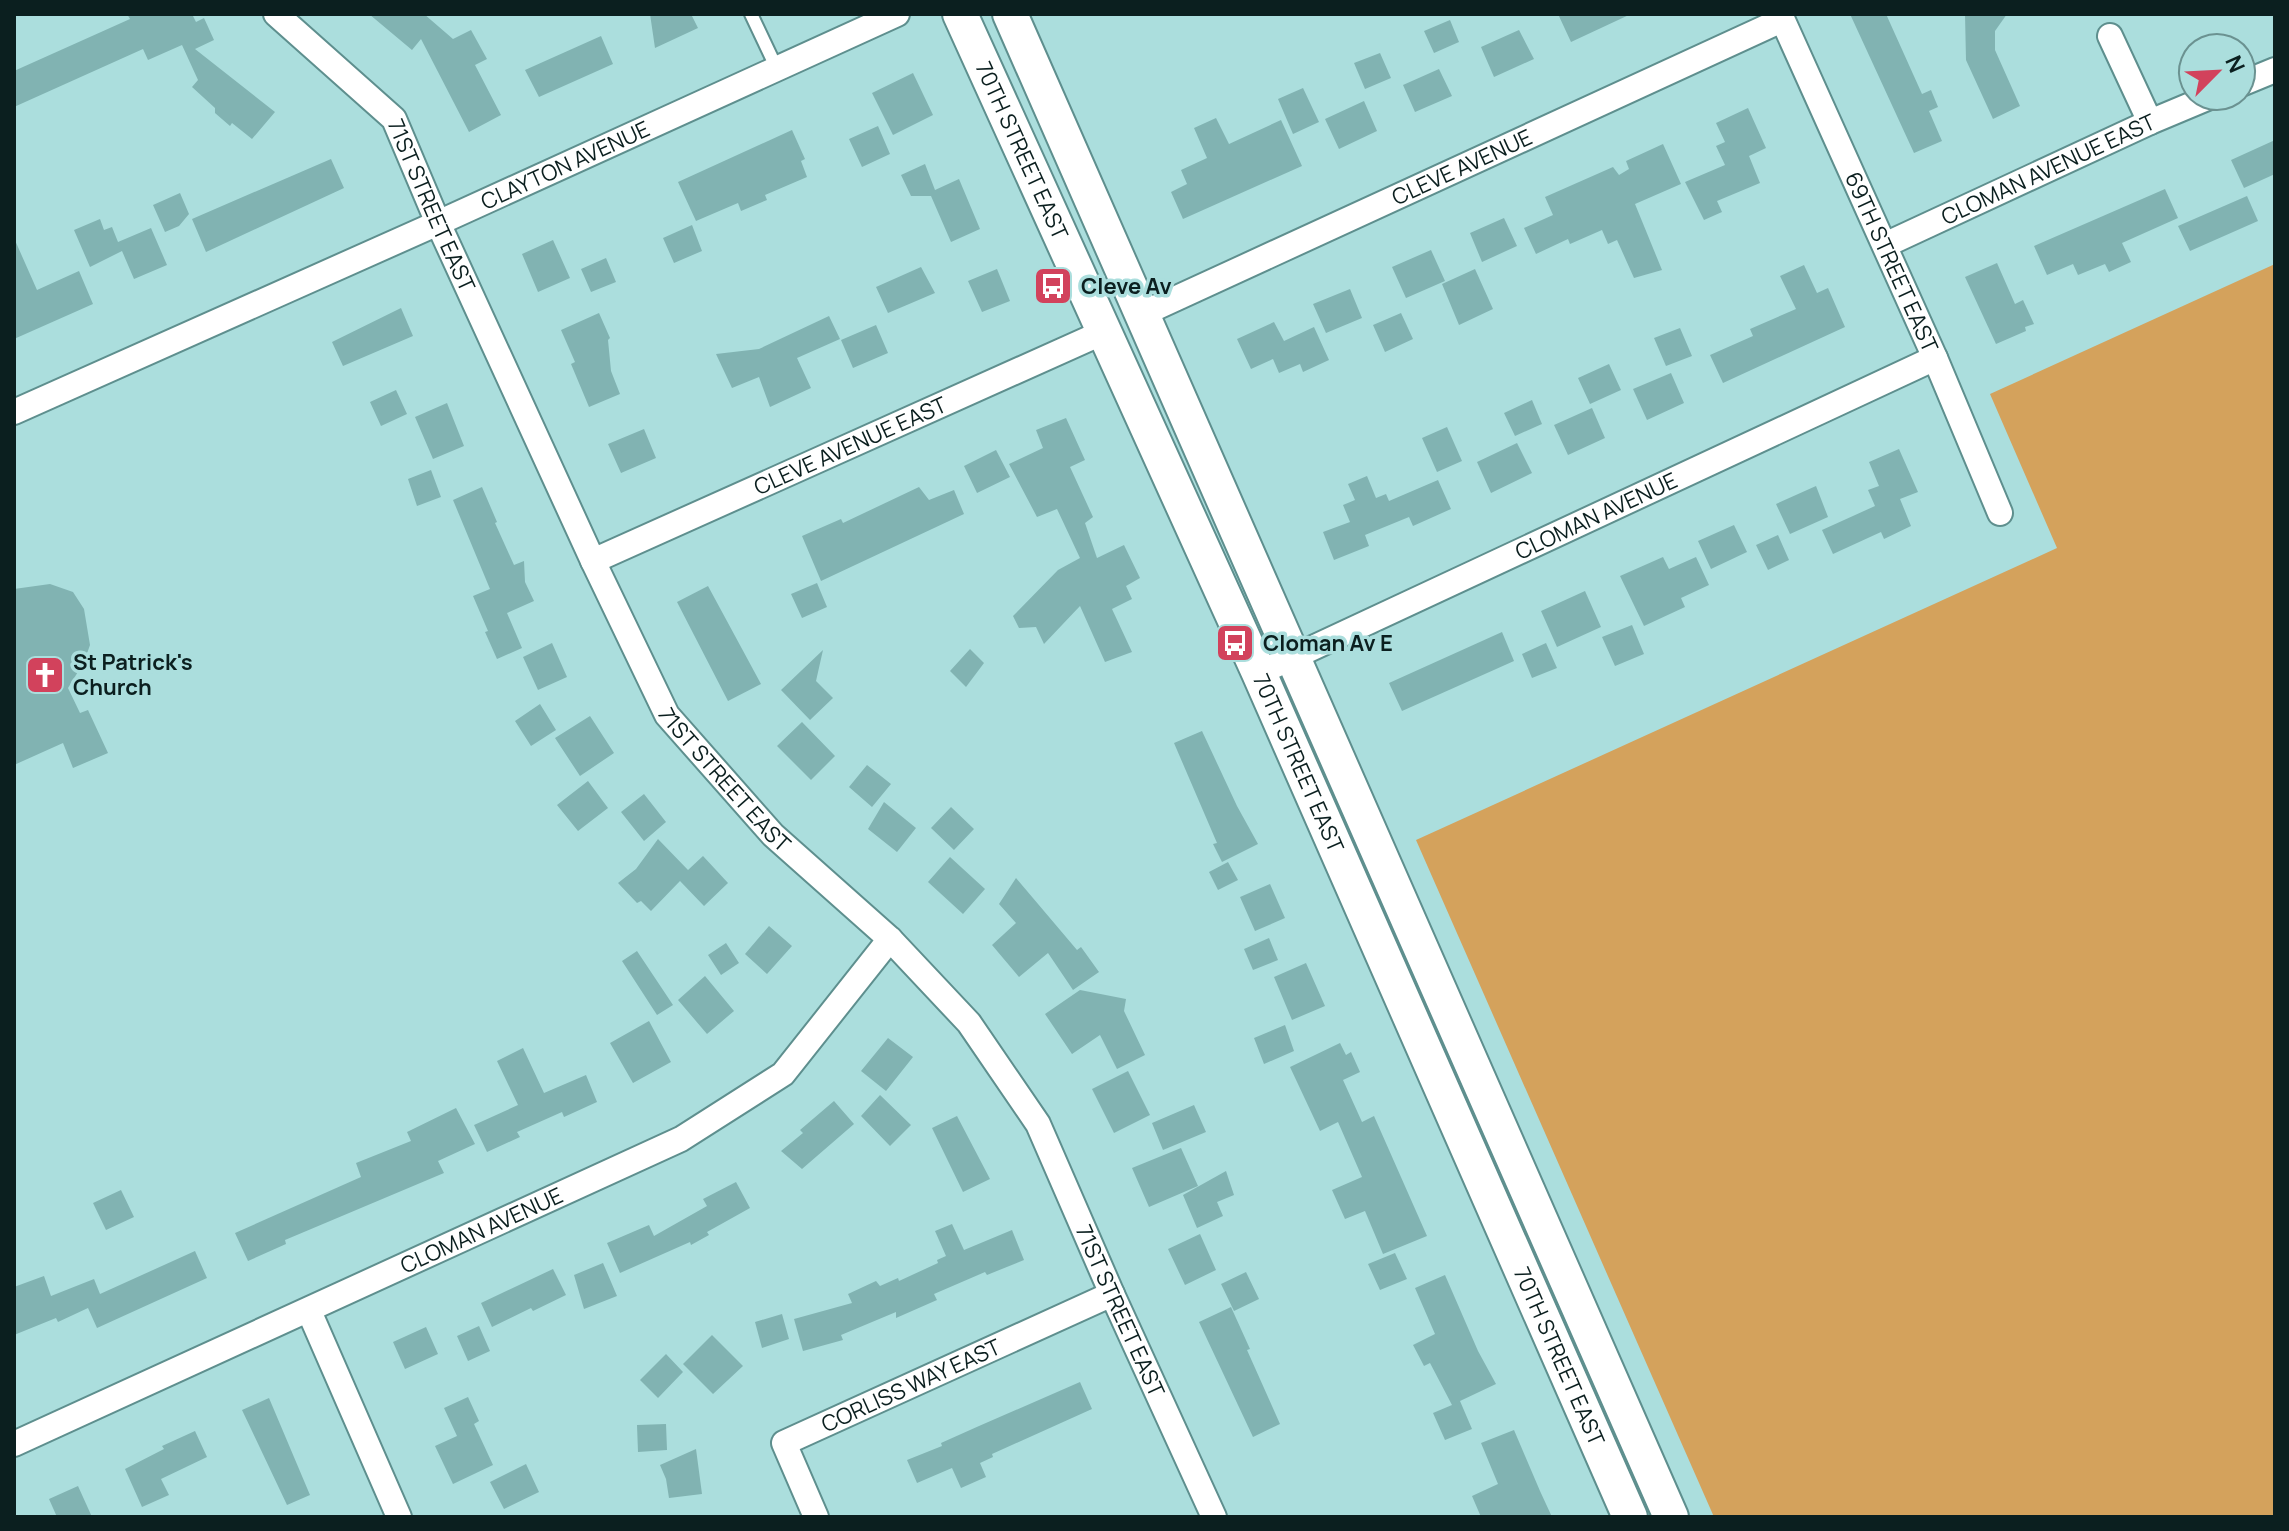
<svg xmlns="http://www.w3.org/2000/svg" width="2289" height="1531" font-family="Manrope,sans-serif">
  <rect width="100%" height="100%" fill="#abdedd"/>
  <!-- green -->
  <path fill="#d4a25c" d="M2275 264V1517H1714L1416 840 2057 548 1990 394Z"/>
  <!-- building -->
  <path fill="#81b3b2" d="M127 14H192L196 22 204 18 214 40 195 49 275 112 252 139 232 123 230 126 215 113V108L192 87 198 80 182 45 148 60 143 49 14 107V71L130 19Z
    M369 14H424L453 39 471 30 487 59 475 65 501 115 469 132 421 39 412 50Z
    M650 14H691L698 28 655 48Z
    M1558 14H1631L1571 42Z
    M1850 14H1886L1922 94 1931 90 1938 107 1929 111 1942 141 1914 153Z
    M1965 14H2007L1995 31V50L2020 106 1993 119 1966 60Z
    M1450 20 1459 42 1434 53 1424 31Z
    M1519 30 1534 59 1494 77 1481 47Z
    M601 36 613 64 539 97 525 70Z
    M1380 53 1391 78 1365 89 1354 63Z
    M1439 69 1452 96 1415 112 1403 85Z
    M913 73 933 115 893 135 872 93Z
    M1303 88 1319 122 1293 134 1278 99Z
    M1364 101 1377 131 1339 149 1325 119Z
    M1748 108 1766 148 1749 156 1760 183 1717 201 1722 212 1704 220 1685 182 1725 165 1716 146 1725 142 1716 123Z
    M1216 118 1229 144 1281 120 1302 166 1183 219 1171 192 1187 184 1181 170 1207 158 1194 128Z
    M878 126 890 154 862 167 849 139Z
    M792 130 805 159 801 161 807 177 765 195 767 200 741 211 738 203 696 221 678 182Z
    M2275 140V174L2244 188 2231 160Z
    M1663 144 1681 184 1635 204 1662 270 1634 278 1617 240 1608 244 1602 230 1570 244 1568 239 1536 254 1524 228 1553 215 1545 197 1613 167 1619 175 1629 169 1626 161Z
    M331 159 344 188 206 252 192 219Z
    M925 164 935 190 959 179 980 229 951 242 931 196H911L901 175Z
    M2165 189 2178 218 2122 243 2131 262 2109 272 2105 264 2078 275 2073 264 2047 275 2034 246Z
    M180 193 189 214 179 226 165 232 153 205Z
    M2247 196 2258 221 2190 251 2178 226Z
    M1504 218 1517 246 1482 262 1470 233Z
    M100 219 104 230 112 227 118 242 151 228 167 265 134 279 122 251 90 267 74 230Z
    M692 225 702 251 674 263 663 238Z
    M14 238 37 290 79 271 93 304 14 339Z
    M553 240 570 278 538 292 522 254Z
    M1431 250 1445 281 1406 298 1392 267Z
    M606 258 616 282 591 292 581 269Z
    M1997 263 2015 304 2023 300 2034 324 2025 327 2026 331 1996 344 1965 277Z
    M1804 265 1817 293 1828 288 1845 327 1723 383 1710 355 1753 336 1750 329 1796 309 1780 276Z
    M921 267 935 293 888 313 876 287Z
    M997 269 1010 301 982 312 968 281Z
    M1475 269 1493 309 1459 325 1442 284Z
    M1350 289 1362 318 1326 333 1313 304Z
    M401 308 413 336 343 366 332 342Z
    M599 313 610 338 608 340 611 371 620 394 589 407 571 364 575 362 561 330Z
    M1401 313 1413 339 1385 352 1373 325Z
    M829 316 840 339 797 358 811 388 770 407 759 377 732 388 716 354 759 349Z
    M1274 322 1284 341 1314 327 1329 360 1303 372 1300 364 1279 373 1273 359 1251 369 1237 339Z
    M876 325 888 353 853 368 841 340Z
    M1680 328 1692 356 1666 366 1654 338Z
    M1609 364 1621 390 1590 404 1578 378Z
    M1671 373 1684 403 1647 420 1633 389Z
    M396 390 407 414 381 426 370 402Z
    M1532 400 1542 424 1515 436 1504 413Z
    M447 403 464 446 433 459 415 417Z
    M1592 408 1605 438 1568 455 1554 425Z
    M1066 418 1085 460 1070 467 1093 517 1085 523 1097 558 1124 545 1140 578 1126 586 1132 599 1112 609 1132 652 1105 662 1080 606 1044 644 1036 627 1019 628 1013 616 1058 570 1080 558 1057 509 1037 517 1009 464 1043 448 1036 430Z
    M1447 427 1462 461 1437 472 1422 438Z
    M644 429 656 458 621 473 608 444Z
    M1517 443 1532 473 1491 493 1477 462Z
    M1899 449 1918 492 1900 499 1911 526 1884 539 1881 532 1833 554 1822 530 1875 506 1868 490 1879 486 1869 462Z
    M996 450 1010 477 977 493 964 466Z
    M431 470 441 497 417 506 408 479Z
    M1367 476 1376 498 1386 494 1389 501 1438 480 1451 509 1413 526 1409 517 1365 535 1369 546 1334 560 1323 532 1350 522 1343 505 1355 500 1348 484Z
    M1816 486 1828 517 1790 534 1776 504Z
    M482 487 497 522 495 523 514 565 524 561 525 582 534 601 507 613 522 648 497 659 485 632 488 631 473 596 490 589 453 500Z
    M919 487 929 500 954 490 964 514 821 581 802 536 841 519 843 523Z
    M1734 525 1747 552 1711 569 1698 541Z
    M1778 535 1789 560 1768 570 1756 545Z
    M1663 557 1669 569 1696 557 1709 585 1681 598 1685 607 1644 626 1620 576Z
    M817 583 827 607 802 618 791 594Z
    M50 584 73 592 84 609 90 645 84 662 68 688 80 713 88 710 108 753 73 768 63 743 14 765V589Z
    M708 586 761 684 728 701 677 602Z
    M1585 591 1601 627 1557 647 1541 611Z
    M1632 625 1644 654 1615 666 1602 637Z
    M1502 632 1514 661 1402 711 1389 683Z
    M552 643 567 677 538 690 523 657Z
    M1546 643 1557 668 1532 678 1522 654Z
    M970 649 984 663 966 687 950 671Z
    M823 650 816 681 833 698 810 720 781 690Z
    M540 704 556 730 531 746 515 721Z
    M590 716 614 753 580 776 555 738Z
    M802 722 835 756 811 780 777 746Z
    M1202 731 1237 806 1258 844 1222 862 1213 844 1217 843 1174 743Z
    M867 765 891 784 872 807 849 787Z
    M588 781 608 808 578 831 557 805Z
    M644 794 666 822 644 841 621 812Z
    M884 802 916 828 897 852 868 829Z
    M951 807 974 829 954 850 931 828Z
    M658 839 688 870 703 856 728 883 704 906 680 881 651 911 641 901 637 903 618 883 636 869Z
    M950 857 985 889 963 914 928 882Z
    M1228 862 1238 880 1218 890 1209 872Z
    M1016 878 1077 950 1081 947 1099 972 1073 990 1048 953 1019 977 992 945 1016 923 999 904Z
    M1270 884 1285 918 1255 931 1240 897Z
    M769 926 792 946 767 974 745 954Z
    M1269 938 1278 960 1253 970 1244 949Z
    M726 943 739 963 721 975 708 955Z
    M637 951 673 1005 657 1015 622 961Z
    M1306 963 1325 1006 1292 1020 1274 977Z
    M705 976 734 1011 707 1034 678 1000Z
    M1080 990 1126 999 1124 1011 1145 1055 1117 1069 1100 1035 1072 1054 1045 1014Z
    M649 1021 671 1062 633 1083 610 1043Z
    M1285 1025 1294 1051 1264 1064 1254 1038Z
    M888 1038 913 1057 886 1091 861 1071Z
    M1340 1043 1346 1055 1351 1052 1360 1072 1343 1080 1362 1122 1374 1116 1427 1236 1383 1254 1365 1211 1345 1219 1332 1190 1362 1177 1338 1122 1320 1131 1290 1067Z
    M523 1048 544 1093 586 1075 597 1102 564 1117 562 1112 517 1132 520 1137 487 1152 474 1125 518 1105 497 1061Z
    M1128 1071 1150 1115 1114 1133 1092 1089Z
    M880 1095 911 1125 890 1146 861 1116Z
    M834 1101 854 1124 802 1169 781 1151 803 1133 800 1130Z
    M1194 1105 1206 1132 1163 1150 1152 1123Z
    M456 1108 475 1144 438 1161 444 1173 285 1240 286 1244 248 1261 235 1233 361 1177 356 1163 411 1141 407 1132Z
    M957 1116 990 1179 963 1192 932 1128Z
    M1181 1148 1198 1186 1149 1207 1132 1168Z
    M1226 1171 1234 1195 1217 1202 1223 1216 1197 1228 1183 1195Z
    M736 1182 750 1208 707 1232 709 1235 691 1245 690 1242 620 1273 607 1243 649 1225 654 1236 707 1206 703 1199Z
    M121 1190 134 1217 106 1230 93 1203Z
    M952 1224 964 1250 1012 1230 1024 1260 987 1275 985 1272 934 1294 937 1300 896 1318V1312L841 1335 843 1340 803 1351 794 1319 852 1303 848 1294 876 1281 880 1286 898 1278 899 1281 938 1263 937 1260 946 1256 935 1231Z
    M1200 1234 1216 1270 1185 1285 1168 1249Z
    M195 1251 207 1278 97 1328 88 1308 58 1322 56 1318 14 1335V1287L44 1276 51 1296 94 1279 100 1294Z
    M1395 1253 1407 1279 1380 1290 1368 1264Z
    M603 1263 617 1296 584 1309 574 1275Z
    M553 1269 566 1295 533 1311 531 1308 492 1327 481 1303Z
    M1246 1272 1259 1299 1234 1311 1221 1284Z
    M1445 1275 1478 1351 1496 1384 1460 1401 1472 1429 1445 1440 1433 1413 1452 1405 1430 1363 1424 1366 1413 1345 1435 1334 1415 1288Z
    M1231 1307 1250 1349 1247 1350 1280 1424 1253 1437 1199 1322Z
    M782 1314 789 1339 762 1348 755 1322Z
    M479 1326 490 1351 468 1361 457 1336Z
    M426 1327 438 1354 405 1369 393 1342Z
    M712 1335 743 1366 713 1394 683 1364Z
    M666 1354 683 1372 658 1398 640 1380Z
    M1080 1382 1092 1409 992 1454 993 1457 980 1463 986 1477 961 1488 952 1468 917 1483 907 1460 942 1446 941 1443 979 1426Z
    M468 1397 479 1421 474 1424 493 1465 453 1484 435 1446 457 1436 444 1408Z
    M269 1398 310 1495 287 1505 242 1410Z
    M666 1424 667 1450 638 1452 637 1425Z
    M1514 1430 1540 1491 1552 1517H1481L1472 1496 1498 1484 1481 1443Z
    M195 1431 207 1457 161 1479 169 1495 142 1507 125 1469 164 1449 162 1446Z
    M696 1449 702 1494 669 1498 666 1479 660 1465Z
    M526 1464 539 1492 504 1509 490 1482Z
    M78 1486 92 1517H57L49 1499Z"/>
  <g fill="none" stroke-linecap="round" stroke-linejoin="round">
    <!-- service casing -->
    <g stroke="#5e8f8e" stroke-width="16">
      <path id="service" d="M751 14 777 69"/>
    </g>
    <!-- minor casing -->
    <g stroke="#5e8f8e" stroke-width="28">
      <g id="minor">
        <path id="s1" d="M276 14 394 119 438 223 593 561 667 715 773 835 890 939 969 1023 1038 1124 1112 1294 1214 1517"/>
        <path id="s2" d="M1780 14 1935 358 2000 513"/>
        <path d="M2110 36 2150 122"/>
        <path d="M2241 84 2275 70"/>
        <path id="s3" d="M1885 245 2150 122 2212 96"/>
        <path id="s4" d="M1142 314 1782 20"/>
        <path id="s5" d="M14 412 438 223 897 14"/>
        <path id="s6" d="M593 561 1106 331"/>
        <path id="s7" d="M1259 673 1935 358"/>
        <path d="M309 1311 399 1517"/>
        <path id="s8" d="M14 1444 681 1139 783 1074 890 939"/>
        <path id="s9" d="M816 1517 784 1443 1112 1294"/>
      </g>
    </g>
    <!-- secondary casing -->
    <g stroke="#5e8f8e" stroke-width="38">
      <g id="secondary">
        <path id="s10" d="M960 14 1259 673 1630 1517"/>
        <path d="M1010 14 1671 1517"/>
      </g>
    </g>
    <!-- service -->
    <use href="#service" stroke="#fff" stroke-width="12"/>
    <!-- minor -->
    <use href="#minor" stroke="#fff" stroke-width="24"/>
    <!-- secondary -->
    <use href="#secondary" stroke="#fff" stroke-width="34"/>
  </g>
  <!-- icons -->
  <defs>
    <g id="bus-square" transform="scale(2)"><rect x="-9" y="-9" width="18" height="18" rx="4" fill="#d2425c" stroke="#abdedd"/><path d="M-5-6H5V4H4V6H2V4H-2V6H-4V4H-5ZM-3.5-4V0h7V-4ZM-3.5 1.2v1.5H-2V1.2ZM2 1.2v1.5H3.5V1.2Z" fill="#fff"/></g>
    <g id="church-square" transform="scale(2)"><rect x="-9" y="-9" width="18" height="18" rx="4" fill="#d2425c" stroke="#abdedd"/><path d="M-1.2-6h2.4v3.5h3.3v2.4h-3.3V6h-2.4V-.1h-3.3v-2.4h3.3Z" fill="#fff"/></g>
  </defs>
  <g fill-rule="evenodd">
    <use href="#bus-square" x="1053" y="286"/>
    <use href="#bus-square" x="1235" y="643"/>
    <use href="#church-square" x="45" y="675"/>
  </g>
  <g text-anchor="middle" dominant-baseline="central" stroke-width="7" stroke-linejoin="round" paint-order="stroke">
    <!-- street labels -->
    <g font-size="22" fill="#0b1f1f" stroke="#abdedd">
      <text stroke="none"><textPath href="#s10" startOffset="150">70TH STREET EAST</textPath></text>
      <text stroke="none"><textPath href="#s5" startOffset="604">CLAYTON AVENUE</textPath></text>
      <text stroke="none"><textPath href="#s4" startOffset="352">CLEVE AVENUE</textPath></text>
      <text stroke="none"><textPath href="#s3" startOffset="180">CLOMAN AVENUE EAST</textPath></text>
      <text stroke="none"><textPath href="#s1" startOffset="252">71ST STREET EAST</textPath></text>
      <text stroke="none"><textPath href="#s2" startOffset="272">69TH STREET EAST</textPath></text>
      <text stroke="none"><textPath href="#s6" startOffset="282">CLEVE AVENUE EAST</textPath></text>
      <text stroke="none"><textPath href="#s7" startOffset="372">CLOMAN AVENUE</textPath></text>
      <text stroke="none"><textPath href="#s10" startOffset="822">70TH STREET EAST</textPath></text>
      <text stroke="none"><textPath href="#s1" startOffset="900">71ST STREET EAST</textPath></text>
      <text stroke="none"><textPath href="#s8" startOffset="514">CLOMAN AVENUE</textPath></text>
      <text stroke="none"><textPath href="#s1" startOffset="1572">71ST STREET EAST</textPath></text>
      <text stroke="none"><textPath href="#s10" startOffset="1470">70TH STREET EAST</textPath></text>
      <text stroke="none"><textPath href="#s9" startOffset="220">CORLISS WAY EAST</textPath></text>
    </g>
    <!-- poi labels -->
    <g font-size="22" font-weight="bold" fill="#0b1f1f" stroke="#abdedd" text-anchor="start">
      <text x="1081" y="286">Cleve Av</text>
      <text x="1263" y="643">Cloman Av E</text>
      <text x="73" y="662">St Patrick's<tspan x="73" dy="25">Church</tspan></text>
    </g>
  </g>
  <!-- border -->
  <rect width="2289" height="1531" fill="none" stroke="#0b1f1f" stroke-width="32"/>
  <!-- north arrow -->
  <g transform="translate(2217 72) rotate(66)"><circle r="38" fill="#abdedd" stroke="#6b9291" stroke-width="2"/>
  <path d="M0-6L14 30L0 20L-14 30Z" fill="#d2425c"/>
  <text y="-12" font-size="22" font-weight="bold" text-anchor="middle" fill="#0b1f1f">N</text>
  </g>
</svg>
